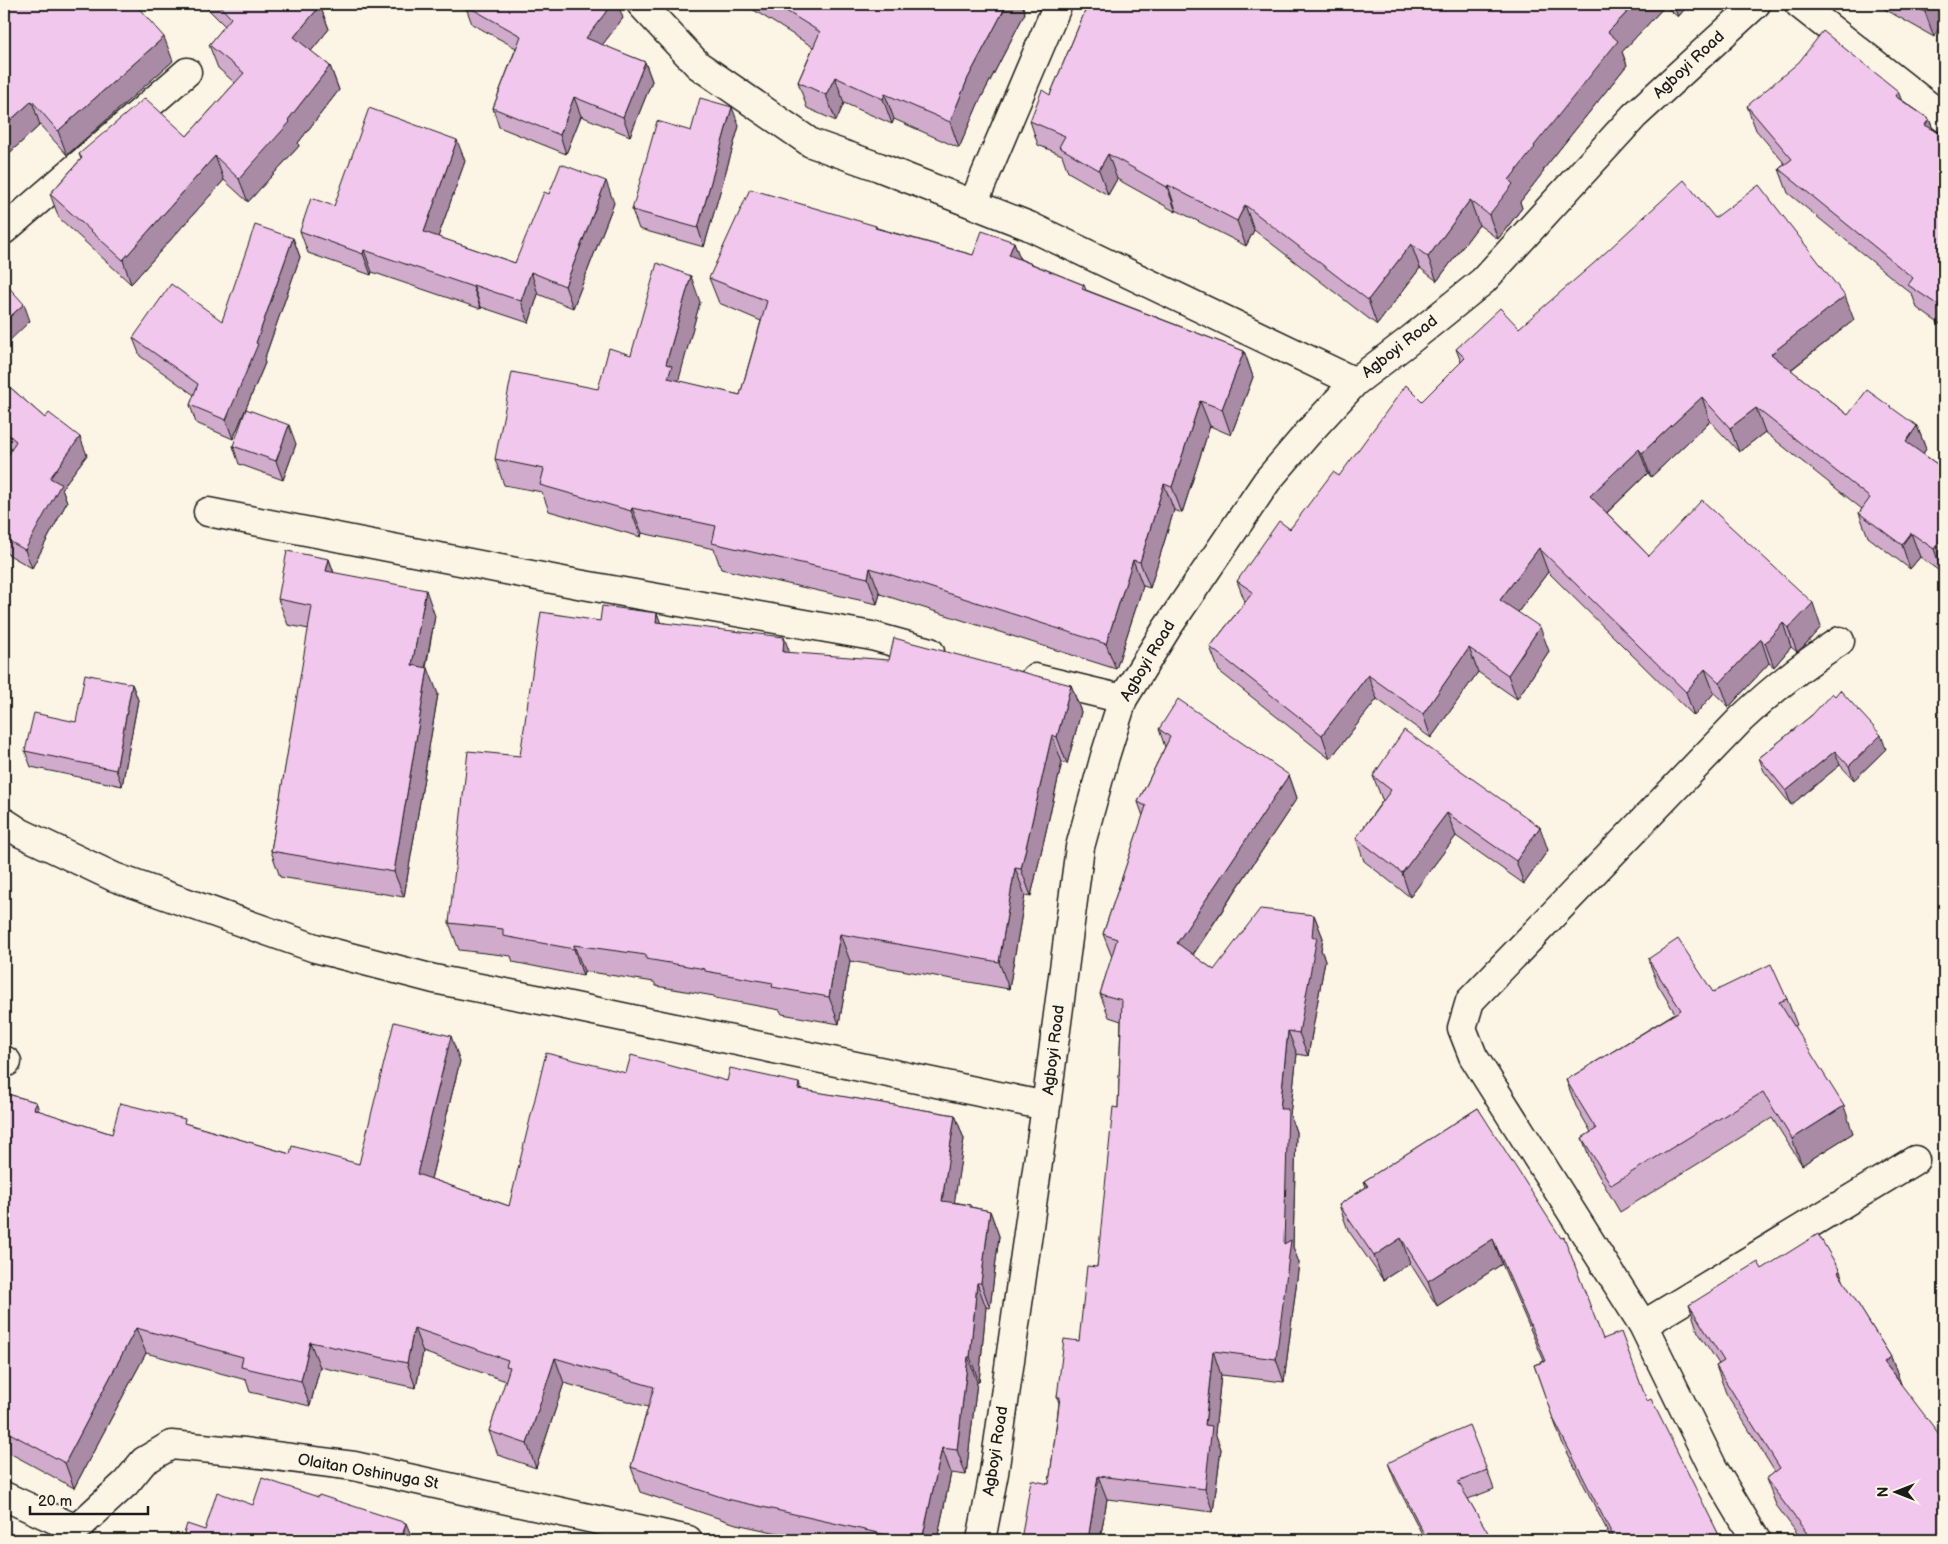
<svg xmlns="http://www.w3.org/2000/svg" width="1948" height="1544" font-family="'Balsamiq Sans',sans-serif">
  <rect width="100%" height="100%" fill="#fcf5e5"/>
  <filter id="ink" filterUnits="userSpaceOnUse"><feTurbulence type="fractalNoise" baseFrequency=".02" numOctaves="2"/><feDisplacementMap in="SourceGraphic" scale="10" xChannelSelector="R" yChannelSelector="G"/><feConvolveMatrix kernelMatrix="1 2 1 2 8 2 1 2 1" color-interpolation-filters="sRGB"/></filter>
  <g filter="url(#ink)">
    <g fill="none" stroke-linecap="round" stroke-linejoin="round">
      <!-- minor casing -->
      <g stroke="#1c1c1c" stroke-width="31">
        <path id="minor" d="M641 4 698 65 811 143 879 167 1029 226 1355 382
          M1799 4 1944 118
          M973 204 1058 4
          M4 230 187 72
          M208 512 578 584 872 636 930 652
          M1035 678 1123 699
          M4 822 21 833 114 877 315 948 434 979 551 1002 1046 1106
          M4 1060 7 1062
          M1643 1325 1915 1160
          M4 1496 76 1529
          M68 1540 76 1529 126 1483 144 1461 171 1445 244 1452 354 1466 688 1540
          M981 1540 994 1473 1046 1106 1080 847 1105 756 1123 699 1167 628 1267 481 1308 433 1355 382 1410 340 1483 281 1634 116 1756 4
          M1756 1540 1713 1468 1643 1325 1473 1056 1462 1028 1470 1001 1741 719C1773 689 1803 664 1840 641"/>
      </g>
      <!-- minor -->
      <use href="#minor" stroke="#fcf5e5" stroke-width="28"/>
    </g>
    <!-- wall -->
    <path fill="#d0abcc" stroke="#1c1c1c" d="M4 4 173 61 67 155 40 125 4 158Z
      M203 4H318L320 6 329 29 311 51 330 66 339 90 298 143 299 146 248 202 224 180 131 284 59 218 50 194 81 159 79 154 187 136 235 83 218 68 209 45 225 26Z
      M744 4H1022L1025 13 978 104 959 148 894 119 892 124 844 103 836 121 807 108 798 82 813 47Z
      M1088 4H1689L1678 17 1665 6 1622 52 1627 65 1543 170 1544 171 1520 202 1522 208 1498 239 1479 225 1437 281 1420 268 1377 325 1254 230 1246 246 1176 210V212L1117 179 1108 195 1068 172 1062 155 1038 145 1030 121 1050 95Z
      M1878 4H1944V19L1934 37 1879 6Z
      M465 5 623 18 602 45 645 62 652 81 630 136 581 116 566 154 499 127 493 108 516 48 472 24Z
      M1902 100 1929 119 1933 129 1944 136V327L1917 308 1912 294 1788 193 1779 169 1785 164 1756 130 1747 106Z
      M739 126 704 247 639 229 632 210 691 131Z
      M465 161 438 237 515 263 549 194 614 203 573 308 538 294 529 323 481 307V309L372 272 371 275 308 253 300 231 334 206Z
      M1715 218 1854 320 1791 370 1848 415 1917 426 1926 449 1923 454 1944 469V570L1942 573 1920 557 1910 569 1868 537 1859 513 1862 509 1765 432 1739 452 1710 421 1651 477 1648 473 1607 513 1649 556 1821 627 1804 646 1797 652 1791 647 1774 667 1769 663 1729 707 1714 693 1694 716 1548 572 1518 612 1549 651 1517 699 1478 672 1431 738 1377 699 1330 759 1219 671 1210 647 1245 602 1237 581 1290 529 1339 476 1422 401 1461 362 1456 349 1519 328Z
      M876 226 877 228 973 255 1014 242 1020 259 1084 285 1086 290 1244 351 1253 377 1231 435 1210 426 1182 513 1174 510 1150 588 1143 586 1116 669 880 594 877 604 721 569 714 549 642 533 641 537 549 511 542 492 504 485 495 459 598 389 700 302 678 381 740 395 761 321 719 303 709 278Z
      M293 238 300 257 264 360 265 363 233 439 196 423 190 405 194 395 140 356 133 338 222 321Z
      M4 382 87 455 62 488 67 502 32 568 4 552V463L11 449 4 443Z
      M296 444 283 480 239 464 233 446Z
      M329 559 334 573 435 616 426 668 438 694 404 897 280 877 271 851 309 629 288 625 278 599Z
      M657 613 660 622 790 653 1071 685 1081 712 1067 764 1062 762 1031 896 1025 895 1009 989 850 961 839 1024 782 1014 780 1010 715 998 714 996 656 986 654 982 584 971 583 976 513 962 511 956 459 950 449 923 520 756 600 621Z
      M132 684 138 700 122 786 31 767 25 751 76 722Z
      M1812 715 1886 749 1854 780 1840 765 1791 805 1764 771 1759 758Z
      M1159 729 1289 775 1297 798 1193 955 1214 970 1314 915 1323 938 1321 950 1325 960 1308 1056 1297 1054 1290 1115 1296 1132 1293 1247 1299 1263 1284 1382 1221 1375 1215 1433 1221 1449 1213 1512 1107 1499 1100 1540H1021L1049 1484 1059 1403 1057 1397 1079 1341 1097 1267 1118 1108 1121 1021 1109 1017 1100 994 1112 957 1103 934 1143 816 1138 802 1165 747Z
      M1373 776 1548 850 1524 884 1456 836 1410 897 1364 861 1356 838 1383 800 1382 799Z
      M1648 959 1713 992 1787 999 1797 1025 1794 1026 1853 1133 1802 1165 1772 1118 1620 1212 1592 1164 1582 1138 1591 1132 1576 1106 1566 1080 1675 1013 1658 985Z
      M460 1061 431 1179 509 1206 626 1073 727 1081 802 1090 955 1115 964 1139 954 1202 970 1205 971 1207 990 1211 999 1236 990 1308 986 1307 979 1382H977L966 1475 951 1473 937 1540H810L736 1524 640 1492 631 1467 648 1407 564 1383 536 1468 498 1455 489 1431 506 1381 423 1352 416 1388 320 1367 310 1406 250 1392 246 1380 146 1353 74 1488 4 1450V1093L36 1102 39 1111 112 1134 187 1124 290 1154 359 1164Z
      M1478 1108 1603 1339 1647 1401 1721 1539 1732 1540H1612L1561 1440 1534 1365 1544 1361 1502 1264 1437 1306 1410 1263 1383 1280 1348 1230 1339 1205 1366 1187 1364 1181Z
      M1762 1269 1844 1282 1891 1357 1901 1384 1944 1540H1802L1776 1505 1766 1479 1775 1472 1726 1393 1716 1366 1719 1364 1698 1332 1689 1305Z
      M1388 1463 1487 1470 1494 1489 1468 1499 1492 1540H1425L1395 1481Z"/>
    <!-- shaded-wall -->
    <path fill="#a98ba6" stroke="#1c1c1c" d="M612 4H618L623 18 593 57 586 38Z
      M1007 4H1022L1025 13 978 104 959 148 950 122 968 78Z
      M1635 4H1664L1665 6 1622 52 1627 65 1543 170 1544 171 1520 202 1522 208 1498 239 1489 215 1509 180 1534 146 1608 32Z
      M1673 4H1689L1678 17Z
      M1929 4H1944V19L1934 37 1925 12Z
      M320 6 329 29 303 61 294 37Z
      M164 37 173 61 67 155 58 131Z
      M645 62 652 81 630 136 623 117Z
      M330 66 339 90 298 143 299 146 248 202 239 179 288 120Z
      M835 77 844 103 836 121 826 95Z
      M1898 91 1907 115 1895 96Z
      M885 94 894 119 892 124 883 99Z
      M574 97 581 116 566 154 560 135Z
      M32 101 40 125 4 158V126Z
      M732 107 739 126 704 247 698 228Z
      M1929 119 1938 143 1925 125Z
      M457 140 465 161 432 254 424 232Z
      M1108 154 1117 179 1108 195 1099 170Z
      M215 156 224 180 131 284 123 260Z
      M606 181 614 203 573 308 565 286Z
      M1168 185 1176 210V212L1167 187Z
      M1470 200 1479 225 1437 281 1428 257Z
      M1245 205 1254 230 1246 246 1237 221Z
      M293 238 300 257 264 360 265 363 233 439 226 420 256 343Z
      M1014 242 1023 267 1009 255Z
      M1411 244 1420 268 1377 325 1368 300Z
      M364 250 372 272 371 275 363 254Z
      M531 272 538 294 529 323 521 301Z
      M691 276 700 302 678 383 668 378 666 364Z
      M473 285 481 307V309L473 287Z
      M1845 296 1854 320 1780 378 1771 354Z
      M24 304 30 321 4 346V322Z
      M1244 351 1253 377 1231 435 1222 409Z
      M1702 397 1710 421 1651 477 1642 453Z
      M1200 401 1210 426 1182 513 1172 487Z
      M1756 408 1765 432 1739 452 1730 428Z
      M289 425 296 444 283 480 276 461Z
      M1917 426 1926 449 1915 466 1906 442Z
      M80 437 87 455 62 488 67 502 32 568 25 550 50 478Z
      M1639 449 1648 473 1599 520 1590 496Z
      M1164 484 1174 510 1150 588 1140 562Z
      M632 508 642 533 641 537 631 511Z
      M1911 533 1920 557 1910 569 1902 545Z
      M1944 535V570L1942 573 1934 549Z
      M1539 548 1548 572 1509 624 1500 600Z
      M329 559 338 585 326 571Z
      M1133 560 1143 586 1116 669 1106 644Z
      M870 568 880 594 877 604 868 578Z
      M426 590 435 616 421 691 412 665Z
      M1813 603 1821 627 1804 646 1797 652 1788 628Z
      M657 613 667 640 656 622Z
      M1783 623 1791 647 1774 667 1765 643Z
      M1540 627 1549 651 1517 699 1508 675Z
      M784 637 794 664 783 652Z
      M1761 639 1769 663 1729 707 1720 683Z
      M1469 648 1478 672 1431 738 1423 714Z
      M428 668 438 694 404 897 394 872Z
      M1705 669 1714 693 1694 716 1686 692Z
      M1368 675 1377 699 1330 759 1322 735Z
      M132 684 138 700 122 786 116 770Z
      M1071 685 1081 712 1067 764 1057 737Z
      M1052 735 1062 762 1031 896 1021 869Z
      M1881 735 1886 749 1854 780 1849 766Z
      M1835 751 1840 765 1791 805 1786 791Z
      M1289 775 1297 798 1185 966 1177 943Z
      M1447 813 1456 836 1410 897 1402 873Z
      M1540 827 1548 850 1524 884 1516 861Z
      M1015 868 1025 895 1009 989 999 962Z
      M1314 915 1323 938 1321 950 1325 960 1308 1056 1299 1033Z
      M840 934 850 961 839 1024 829 997Z
      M574 945 584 971 583 976 574 949Z
      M1288 1031 1297 1054 1290 1115 1296 1132 1293 1247 1299 1263 1284 1382 1276 1359 1284 1244 1280 1109Z
      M451 1036 460 1061 426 1199 417 1174Z
      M799 1083 808 1108 798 1089Z
      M36 1102 45 1127 34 1109Z
      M1844 1106 1853 1133 1802 1165 1792 1139Z
      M955 1115 964 1139 951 1225 942 1201Z
      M990 1211 999 1236 990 1308 981 1283Z
      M1401 1238 1410 1263 1383 1280 1374 1256Z
      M1493 1239 1502 1264 1437 1306 1428 1281Z
      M1840 1271 1849 1297 1838 1272Z
      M977 1283 986 1307 979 1382 970 1357Z
      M136 1328 146 1353 74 1488 65 1463Z
      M414 1328 423 1352 416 1388 407 1363Z
      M310 1342 320 1367 310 1406 301 1381Z
      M1213 1351 1221 1375 1215 1433 1221 1449 1213 1512 1205 1489V1425Z
      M968 1357 977 1382 966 1475 957 1450Z
      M1891 1357 1901 1384 1884 1362Z
      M555 1358 564 1383 536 1468 527 1444Z
      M942 1448 951 1473 937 1540H922Z
      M1098 1476 1107 1499 1100 1540H1088Z
      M406 1523 413 1540H401Z
      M1490 1536 1492 1540H1483Z"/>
    <!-- building -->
    <path fill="#f2c7ed" stroke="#1c1c1c" d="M4 4H135L164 37 58 131 32 101 4 126Z
      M218 4H318L320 6 294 37 330 66 288 120 290 122 239 179 215 156 123 260 50 194 82 158 79 154 145 98 187 136 244 73 209 45 231 18Z
      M466 4H612L586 38 645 62 623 117 574 97 560 135 493 108 521 36 465 5Z
      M775 4H1007L968 78 950 122 885 94 883 99 835 77 826 95 798 82 820 32Z
      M1088 4H1635L1608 32 1618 41 1534 146 1535 147 1509 180 1513 184 1489 215 1470 200 1428 257 1411 244 1368 300 1245 205 1237 221 1168 185 1167 187 1108 154 1099 170 1059 147 1065 136 1030 121 1042 90 1050 95Z
      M1910 4H1929L1925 12Z
      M1823 31 1898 91 1895 96 1929 119 1925 125 1944 136V309L1908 285 1913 278 1779 169 1792 159 1747 106 1799 62Z
      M700 98 732 107 698 228 632 210 657 121 691 131Z
      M369 108 457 140 424 232 515 263 544 192 549 194 561 164 606 181 565 286 531 272 521 301 473 285V287L364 250 363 254 300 231 311 198 334 206Z
      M1684 180 1715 218 1759 185 1845 296 1771 354 1848 415 1867 390 1917 426 1906 442 1944 469V535L1934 549 1911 533 1902 545 1859 513 1870 498 1756 408 1730 428 1702 397 1642 453 1639 449 1590 496 1649 556 1702 500 1813 603 1795 622 1788 628 1783 623 1765 643 1761 639 1720 683 1705 669 1686 692 1539 548 1500 600 1540 627 1508 675 1469 648 1423 714 1368 675 1322 735 1210 647 1253 592 1237 581 1279 521 1290 529 1333 472 1339 476 1406 385 1422 401 1465 358 1456 349 1500 308 1519 328 1593 264Z
      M750 189 876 226 875 228 973 255 982 231 1014 242 1009 255 1084 285 1082 289 1244 351 1222 409 1200 401 1172 487 1164 484 1140 562 1133 560 1106 644 870 568 868 578 712 543 716 526 632 508 631 511 540 485 544 469 495 459 512 372 598 389 609 348 631 355 657 263 691 276 666 364 672 366 668 378 740 395 767 301 709 278Z
      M255 225 293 238 256 343 258 344 226 420 190 405 198 384 133 338 171 284 222 321Z
      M4 282 24 304 4 322Z
      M4 382 45 418 49 413 80 437 50 478 61 484 25 550 4 538V463L16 441 4 431Z
      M246 409 289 425 276 461 233 446Z
      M287 551 329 559 326 571 426 590 412 665 428 668 394 872 271 851 312 606 278 599Z
      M602 606 657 613 656 622 784 637 783 652 889 660 894 638 1071 685 1057 737 1052 735 1021 869 1015 868 999 962 840 934 829 997 772 987 773 983 705 971V969L646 959V955L574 945V949L503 936V929L449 923 468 751 520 756 541 612 600 621Z
      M85 674 132 684 116 770 25 751 34 713 76 722Z
      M1840 690 1881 735 1849 766 1835 751 1786 791 1759 758 1812 715 1832 693 1835 696Z
      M1178 699 1289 775 1177 943 1214 970 1260 909 1314 915 1312 937H1317L1299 1033 1288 1031 1280 1109H1288L1284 1244 1291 1240 1276 1359 1213 1351 1205 1425 1212 1426 1205 1489 1098 1476 1088 1540H1021L1031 1480 1049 1484 1060 1397H1057L1064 1339 1079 1341 1087 1266 1097 1267 1113 1107 1118 1108 1122 1000 1100 994 1117 939 1103 934 1146 806 1138 802 1170 737 1159 729Z
      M1404 730 1540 827 1516 861 1447 813 1402 873 1356 838 1391 790 1373 776Z
      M1678 939 1713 992 1771 964 1787 999 1779 1002 1844 1106 1792 1139 1763 1092 1611 1185 1582 1138 1596 1129 1566 1080 1681 1010 1648 959Z
      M394 1022 451 1036 417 1174 509 1206 546 1053 626 1073 631 1055 727 1081 730 1068 799 1083 798 1089 955 1115 942 1201 970 1205V1207L990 1211 981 1283H977L970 1357H968L957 1450 942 1448 922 1540H909L727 1499 631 1467 654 1387 555 1358 527 1444 489 1431 510 1367 506 1366 508 1360 414 1328 407 1363 310 1342 301 1381 241 1367 243 1357 136 1328 65 1463 4 1430V1093L36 1102 34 1109 112 1134 120 1103 185 1119 184 1123 290 1154 292 1146 359 1164Z
      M1478 1108 1561 1238 1564 1237 1603 1339 1621 1332 1647 1401 1651 1399 1721 1539 1728 1534 1732 1540H1615L1552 1416 1534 1365 1546 1361 1493 1239 1428 1281 1401 1238 1374 1256 1339 1205 1368 1186 1364 1181Z
      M1818 1234 1840 1271 1838 1272 1891 1357 1884 1362 1942 1438 1944 1437V1540H1812L1766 1479 1780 1468 1716 1366 1724 1361 1689 1305 1758 1262 1762 1269Z
      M1469 1425 1487 1470 1458 1482 1490 1536 1483 1540H1427L1388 1463 1423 1445Z
      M262 1478 318 1497 319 1495 406 1523 401 1540H182L187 1524 205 1530 217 1492 253 1505Z"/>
  </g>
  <g text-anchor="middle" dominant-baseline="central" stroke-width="4" stroke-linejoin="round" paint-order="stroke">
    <!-- street labels -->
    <g font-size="16" fill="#1c1c1c" stroke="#fcf5e5">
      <text transform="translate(1689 65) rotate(-43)">Agboyi Road</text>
      <text transform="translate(1400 347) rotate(-38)">Agboyi Road</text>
      <text transform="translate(1148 661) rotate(-59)">Agboyi Road</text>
      <text transform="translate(1054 1050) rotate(-83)">Agboyi Road</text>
      <text transform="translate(996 1451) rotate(-81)">Agboyi Road</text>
      <text transform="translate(368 1472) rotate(10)">Olaitan Oshinuga St</text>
    </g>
  </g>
  <!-- margin -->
  <rect width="1948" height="1544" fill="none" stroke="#fcf5e5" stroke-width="20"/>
  <rect x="10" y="10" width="1928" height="1524" fill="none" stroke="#1c1c1c" stroke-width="2" filter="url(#ink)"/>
  <!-- north arrow -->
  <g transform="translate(1896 1492) rotate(270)" stroke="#fcf5e5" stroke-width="4" paint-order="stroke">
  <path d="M0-4L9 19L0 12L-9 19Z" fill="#1c1c1c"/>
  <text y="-8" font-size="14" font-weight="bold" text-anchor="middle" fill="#1c1c1c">N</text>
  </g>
  <!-- scale -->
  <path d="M30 1506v8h118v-8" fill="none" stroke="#1c1c1c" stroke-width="2.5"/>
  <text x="38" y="1506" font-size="15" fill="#1c1c1c" stroke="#fcf5e5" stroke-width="4" paint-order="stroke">20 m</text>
</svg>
